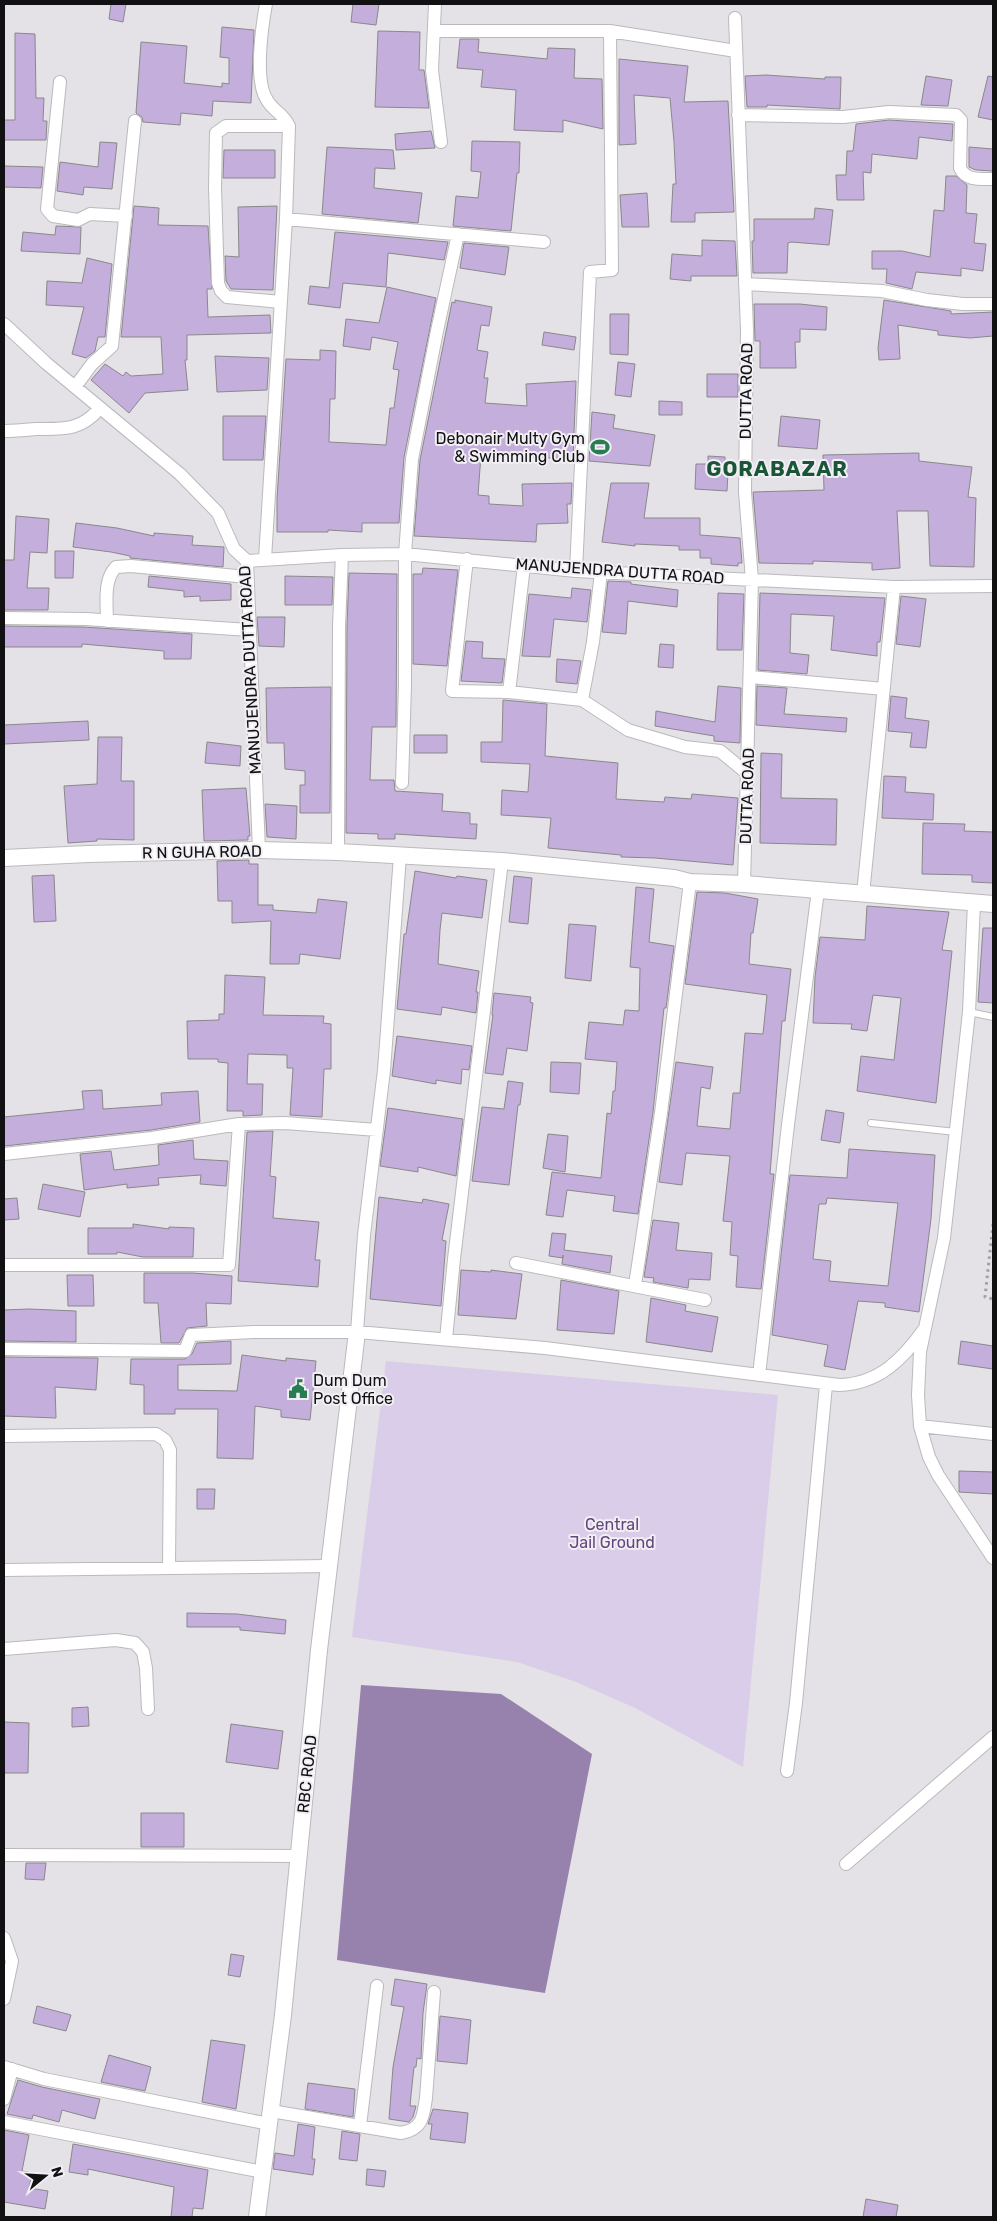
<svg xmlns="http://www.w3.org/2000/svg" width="997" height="2221" font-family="Rubik,sans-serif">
  <rect width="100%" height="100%" fill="#e4e2e6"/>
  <!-- green -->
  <path fill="#dacde9" d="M386 1361 778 1395 743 1767 635 1708 576 1682 517 1662 352 1637Z"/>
  <!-- water -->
  <path fill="#9782ad" d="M361 1685 501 1694 592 1754 545 1993 337 1960Z"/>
  <!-- building -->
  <path fill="#c4aedb" stroke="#8a888c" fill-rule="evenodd" d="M111 4H126L123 22 109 19Z
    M353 4H379L376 25 351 22Z
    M222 27 254 30 251 103 213 101 212 116 181 113 180 125 143 122 142 117 136 113 141 42 187 46 184 83 222 87V83L229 84V58L220 57Z
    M378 31 420 32 419 70H424L429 108 375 107Z
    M15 33 35 34 36 98H44L43 121H47L46 140H4V120H15Z
    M460 39H479L478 52 547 59 548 48 575 49 574 78 602 79 603 129 563 120V132L514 130 516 90 481 87 483 70 457 68Z
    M619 59 688 66 684 102 728 101 734 212 695 213V222H671L673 184H676L674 142 670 98 634 95 636 144 619 145Z
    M766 75 825 79V77H841L840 109 767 105V107H747L745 76Z
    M926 76 952 80 948 106 921 105Z
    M988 76 993 77V120L978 117Z
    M889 120 953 124 952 141 919 137 917 159 872 154 871 173 863 172 864 200H837L836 175H846L847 151H853L856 124Z
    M431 131 435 148 396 150 395 134Z
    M472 141 520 142 519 173H517L511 231 453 226 456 196 478 198 481 172 471 171Z
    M100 142 117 143 112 189 84 187 83 195 57 191 60 162 98 167Z
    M327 147 393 150 395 169 375 168 374 188 422 193 418 223 322 214Z
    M969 147 993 149V171L976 170 969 167Z
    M224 150H275V178H223Z
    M4 166 43 167 41 188 4 187Z
    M946 176H956L967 185 966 213 977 214 974 243 986 244 983 271 961 268V276L916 272 912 289 886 283 887 269H872V251H902L930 257 934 210 944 211Z
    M647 193 649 227H622L620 195Z
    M134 206 159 208 158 225 208 226 212 289H207L208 317 270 315 271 333 187 335V360H185L188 390 145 393 129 413 91 380 105 364 123 376 126 372 131 376 163 374 161 337H121Z
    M277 206 273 290 231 289 226 281 225 256 239 257 238 207Z
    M815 208 833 210 829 245 791 242 788 243 787 273H753L752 241H754V219H814Z
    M56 226 81 227 80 254 21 251 23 232 55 235Z
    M335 232 448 242 444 260 388 253 386 287 343 283 340 308 308 304 310 286 329 288Z
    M702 240 735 241 737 276H691V281L670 279 672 254 702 256Z
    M464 243 509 247 505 275 460 268Z
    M87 258 112 264 105 337H98L95 351 86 358 72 354 84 307 46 305 47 281 82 283Z
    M387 287 436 298 404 457 399 523H362V532L328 530V532H277V499L286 359 320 360V350L336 351 335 399H330L329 442 386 445 390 408H394L399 370 393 369 398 342 372 337 370 350 343 346 346 319 379 323Z
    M455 300 492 307 489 326 481 325 477 350 488 352 484 378H488L485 403 527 406 526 384 576 381 573 459 481 455 478 495 489 496V504L523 506 522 484 572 483 571 504H567L568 523 537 524 536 542 414 536 420 460 452 302 455 303Z
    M884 300 951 311V314L993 312V336L970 338 938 335V331L898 325 900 359 879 360 878 348Z
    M754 304H800L827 307 826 330 800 329V342H795L796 368H760V341H755Z
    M610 314H629L628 355 610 354Z
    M544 332 576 337 574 350 542 345Z
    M215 356 269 358 267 390 217 392Z
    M618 362 635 364 631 397 615 395Z
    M707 374H738V397H707Z
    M659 401 682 402V415H659Z
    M592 412 615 415 613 428 655 435 650 466 589 461Z
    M223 416H266L263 460H223Z
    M781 416 820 420 817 449 778 446Z
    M919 453V461L972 467 968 497 976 498 974 567 930 566 928 511H897L900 568 872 570V563L813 561V564L759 563 753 492 824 490 823 455Z
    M708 456 725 457V472H728L727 491 695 489 696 464H708Z
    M611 483H649L644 518H700V535L740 538 742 563H738V566L711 564V558H700V550H679V546L635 544V546L602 542Z
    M16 516 49 519 47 553 30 552 27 588H49L48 610H4V560H14Z
    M76 523 117 528 154 536V533L193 536 192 545 224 547 223 567 130 558V556L111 552 73 547Z
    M55 551H74L73 578H55Z
    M423 568 458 570 447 666 413 664V574H422Z
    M349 573 397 574 396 727H372L370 780H394L395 791 443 794 442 811 470 813V824H477L476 839 395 834V839H378V834L346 833 347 626Z
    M149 576 231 584V600L200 601V596L184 597V591L148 587Z
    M285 576 333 577 332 605H285Z
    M608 581 631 582V584L678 590 677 607 628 601 626 634 602 632Z
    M572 588 591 590 587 622 554 619 550 657 522 656 529 594 571 598Z
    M718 593 744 594 742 650H717Z
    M760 593 885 598 880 642H877V656L831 650 834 616 791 614 790 653 809 655 807 674 758 670Z
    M901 596 926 599 920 647 896 644Z
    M257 617H285L284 647 259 646Z
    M4 626 83 627 192 634 191 659H164V651L82 644V647H4Z
    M466 641 483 642 482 658 505 659 502 683 461 681Z
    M660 644 674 645 673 668 658 667Z
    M557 659 581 661 577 684 556 682Z
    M718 686 741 688 740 743 714 741V736L655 726 656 711 715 722Z
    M757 686 787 688 784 714 847 718 846 732 756 725Z
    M331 687 330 813H300V785H305V771L285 769 284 743H267L266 688Z
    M891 696 907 698 905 718 929 721 926 748 910 747 912 733 888 731Z
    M503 700 547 704 545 756 618 763 616 799 664 802 665 797 691 799 692 794 738 798 733 865 655 858 621 857V855L548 848 551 818 501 815 502 790 528 792 530 764 481 762V742H502Z
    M88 721 89 740 4 744V725Z
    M414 735H447V753H414Z
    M98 737H122L121 781H134V840L97 839V841L68 843 64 786 97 784Z
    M207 742 241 746 240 766 205 763Z
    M761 753 782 754 781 798 837 799 836 845 760 843Z
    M884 776 906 777 905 792 934 794 933 820 882 818Z
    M246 788 250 836H248V840L204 841 202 790Z
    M265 804 297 806 296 839 267 837Z
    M923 823 965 824 964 831 993 832V883L972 882V875L922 874Z
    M249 860V864H258V905H273V910L316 913 318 899 347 902 340 959 300 954 299 964H270L271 921 232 923V901H218L217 861Z
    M415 871 456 878 457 876 487 880 482 918 442 913 440 930 438 964 479 971 476 992H478L476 1013 442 1007 441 1015 397 1009 404 934H406Z
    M54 875 56 921 34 922 32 876Z
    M514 876 532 878 528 924 509 922Z
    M636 887 654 889 649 942 674 946 666 1008H664L653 1112 638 1214 613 1211 615 1196 567 1190 563 1217 546 1215 552 1172 601 1178 607 1113 611 1114 613 1091H615L617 1062 585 1059 589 1022 623 1025 625 1010 639 1011 640 968 630 967Z
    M697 892 725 893 758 899 753 933H751L749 964 791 969 785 1021H782L770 1174H774L761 1289 736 1287 738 1256 730 1255 732 1222 723 1221 730 1156 686 1153 682 1185 659 1182 676 1062 713 1067 710 1089 701 1087 697 1126 730 1129 733 1093H740L745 1033 763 1034 767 995 685 984Z
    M867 906 949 912 942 950 952 951 936 1103 857 1091 861 1056 894 1060 901 998 873 995 867 1031 851 1029 852 1024 813 1023 815 977 820 937 865 940Z
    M569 924 596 926 591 981 565 978Z
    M983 928H993V1003L978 1002Z
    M225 975 265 977 263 1015 324 1016 323 1023 331 1024V1069H324L322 1117 290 1115 293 1068H287V1055L248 1054 247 1084H263L262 1115 243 1116V1111H227L228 1063 218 1062V1059H188L187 1021 219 1020V1014H224Z
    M494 993 531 997 530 1002 533 1003 527 1051 507 1048 503 1075 485 1073 493 1015H492Z
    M397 1036 472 1046 469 1070 462 1069 461 1084 436 1080V1084L392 1076Z
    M551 1062 581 1063 579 1094 550 1092Z
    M508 1081 523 1083 520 1105H518L509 1185 472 1181 482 1107 504 1109Z
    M102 1090 103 1109 162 1105 161 1093 198 1091 200 1122 151 1130 4 1146V1117L84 1109 82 1091Z
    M388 1108 463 1119 456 1176 418 1167V1172L380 1166Z
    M826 1110 844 1113 840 1143 821 1140Z
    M273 1131 270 1176 276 1177 273 1218 319 1222 315 1260H320L318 1287 238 1281 247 1132Z
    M548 1134 568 1136 565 1172 543 1168Z
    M193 1140 194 1159 228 1161 226 1186 200 1184 201 1175 158 1178 159 1185 127 1188V1184L84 1190 80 1154 111 1151 114 1170 159 1165 158 1145Z
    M849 1149 935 1155 931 1219 919 1312 885 1307V1303L858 1301 845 1370 824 1366 828 1345 772 1335 790 1175 847 1178ZM827 1198 898 1203 888 1286 829 1281 831 1261 813 1259 819 1204H826Z
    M43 1184 85 1192 80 1217 38 1209Z
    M379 1197 422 1203 423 1199 449 1204 442 1240 446 1241 441 1306 370 1299Z
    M17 1198 19 1219 4 1220V1199Z
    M653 1220 679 1223 676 1250 712 1253 710 1280 689 1279 688 1288 653 1282 654 1278 644 1277Z
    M133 1224 169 1229V1227L194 1228 193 1257H143L117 1252V1254H88V1228H133Z
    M552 1233 566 1234 564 1250 612 1256 610 1273 562 1264 563 1255V1258L549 1256Z
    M461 1270 491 1272V1270L522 1274 516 1319 458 1315Z
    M144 1273H193L232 1276 231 1304 206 1303 207 1326 187 1328 179 1343H161L158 1303H144Z
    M67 1275H93L94 1306H68Z
    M561 1280 619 1291 614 1334 557 1330Z
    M651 1298 686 1305 685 1311 718 1317 712 1352 646 1342Z
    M29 1309 76 1311V1342L4 1341V1310Z
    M231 1341V1364L178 1365V1390L237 1391 242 1355 286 1361V1358L316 1361 310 1420 281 1417V1410L255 1406 253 1459 217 1458 218 1409H175V1414H144V1385L130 1384 131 1359H185L192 1354 197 1343Z
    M961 1341 993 1346V1369L958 1364Z
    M4 1357 98 1358 96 1390 55 1387 56 1418 4 1416Z
    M959 1471 993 1472V1494L959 1492Z
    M197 1489H215L214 1509H197Z
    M187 1613 237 1614 286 1620 285 1634 240 1630V1627H187Z
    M88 1707 89 1726 72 1727V1708Z
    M4 1722 29 1723 28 1773H4Z
    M231 1724 283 1731 278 1769 226 1762Z
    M141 1813H184V1847H141Z
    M26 1863H46L44 1880 25 1879Z
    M231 1954 244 1956 240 1977 228 1975Z
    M395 1979 427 1984 423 2013 421 2059 417 2058 416 2067H414L411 2095 410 2106H416L413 2117 409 2122 389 2119 393 2067 404 2007 391 2005Z
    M37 2006 71 2015 66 2031 33 2023Z
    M440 2016 471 2020 467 2064 437 2061Z
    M211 2040 245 2045 236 2109 202 2102Z
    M109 2055 151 2067 145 2091 101 2082Z
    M18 2080 42 2087 100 2099 95 2119 62 2110 59 2122 33 2115 32 2119 7 2114Z
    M308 2083 355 2089 353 2117 305 2109Z
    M433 2109 468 2113 465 2143 430 2139 432 2124H428Z
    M298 2124 315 2127 312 2159H315L313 2175 273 2169 275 2153 294 2156Z
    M4 2130 29 2135 22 2171 32 2173 29 2188 48 2191 45 2209 4 2202Z
    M342 2131 360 2134 357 2161 339 2159Z
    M73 2144 208 2170 203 2209 193 2208 192 2217H171L174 2187 88 2169V2175L69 2172Z
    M367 2169 386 2171 384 2187 366 2185Z
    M866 2199 898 2205 896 2217H863Z"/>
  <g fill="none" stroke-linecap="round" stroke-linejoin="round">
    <!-- service casing -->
    <g stroke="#bbb9bd" stroke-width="8">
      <path id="service" d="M969 1012 993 1017
        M871 1123 956 1132"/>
    </g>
    <!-- minor casing -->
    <g stroke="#bbb9bd" stroke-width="14">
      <path id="minor" d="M435 4 432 70 441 142
        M735 18 747 330 745 492 752 580 744 884
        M435 31H610L736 51
        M60 82 47 209 53 216 78 220 90 214 126 216
        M738 115 843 117 889 112 956 115 961 120 960 168C966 181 981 179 993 179
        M286 219 544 242
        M745 284 882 291 927 300 963 304H993
        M281 302 227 297 221 291 218 283 215 188 216 133 226 126H289
        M4 324 46 363 180 474 218 513 234 549 247 561 259 850
        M75 387 92 364 112 346 135 121
        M4 431C14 431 25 430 36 429 63 429 81 431 100 408
        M265 559 286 219 289 126C283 113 273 111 267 100 254 81 262 26 266 4
        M467 559 452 691 509 692 582 700
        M247 561 342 555 405 554 576 571 894 587 993 586
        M576 571 590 272 612 270 610 31
        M601 572 593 642 582 700 628 730 685 747 720 751 748 774
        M4 618 86 619 249 630
        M107 621C107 604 103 580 116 567L131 566 247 577
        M750 677 884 689
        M509 692 524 566
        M402 783 405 685V554L412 459 437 331 458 234
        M338 852 339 626 342 555
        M863 894 894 587
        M974 903 969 1012 944 1238 920 1352 918 1395 920 1426 929 1457 938 1475 993 1558
        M4 1154 152 1138 239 1124
        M516 1263 705 1300
        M4 1265H229L239 1124 285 1123 377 1130
        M635 1285 661 1113 690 882
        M357 1332 364 1235 384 1070 400 856
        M446 1339 454 1259 502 861
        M4 1349 185 1351 191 1335 254 1332H357L545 1348 839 1385C879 1384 903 1359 925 1328
        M759 1375 788 1125 818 890
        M920 1426 993 1434
        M4 1436 156 1434 165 1440 170 1450 169 1568
        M4 1570 328 1566
        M4 1649 116 1640 135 1643 143 1652 146 1668 148 1709
        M787 1771 796 1703 826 1385
        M4 1855 299 1856
        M846 1864 993 1737
        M4 1938 12 1961 4 1999
        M4 2067 44 2079 269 2124
        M4 2099 12 2069
        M271 2111 401 2133C423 2129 423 2117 426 2098L434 1992
        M4 2122 263 2172
        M360 2126 377 1986"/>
    </g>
    <!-- tertiary casing -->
    <g stroke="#bbb9bd" stroke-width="18">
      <path id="tertiary" d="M4 858 88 854 259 850 338 852 502 861 674 878 690 882 744 884 993 904
        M257 2217 283 2015 319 1650 357 1332"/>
    </g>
    <!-- path -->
    <path stroke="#a19fa3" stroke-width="3" stroke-dasharray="2.5 4" stroke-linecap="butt" d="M993 1224 985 1297 993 1299"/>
    <!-- service -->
    <use href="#service" stroke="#fff" stroke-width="6"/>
    <!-- minor -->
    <use href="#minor" stroke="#fff" stroke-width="12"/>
    <!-- tertiary -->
    <use href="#tertiary" stroke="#fff" stroke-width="16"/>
  </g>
  <!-- icons -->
  <defs>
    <g id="stadium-bare" transform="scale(1.5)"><path d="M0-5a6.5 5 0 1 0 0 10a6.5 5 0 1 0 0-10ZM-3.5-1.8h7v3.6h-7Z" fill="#277d51" stroke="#f1eff3" stroke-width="2.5" paint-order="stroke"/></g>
    <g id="civic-bare" transform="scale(1.5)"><path d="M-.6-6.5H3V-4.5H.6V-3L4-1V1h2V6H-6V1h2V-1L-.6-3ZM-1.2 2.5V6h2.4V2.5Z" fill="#277d51" stroke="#f1eff3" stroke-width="2.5" paint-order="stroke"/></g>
  </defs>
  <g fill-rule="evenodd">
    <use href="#stadium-bare" x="600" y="447"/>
    <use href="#civic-bare" x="298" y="1389"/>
  </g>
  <g text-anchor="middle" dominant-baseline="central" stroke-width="4" stroke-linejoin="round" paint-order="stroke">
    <!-- street labels -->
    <g font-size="16" fill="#111012" stroke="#f1eff3">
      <text transform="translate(746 391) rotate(-89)">DUTTA ROAD</text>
      <text transform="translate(620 571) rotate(4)">MANUJENDRA DUTTA ROAD</text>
      <text transform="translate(250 670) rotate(-93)">MANUJENDRA DUTTA ROAD</text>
      <text transform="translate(747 796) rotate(-88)">DUTTA ROAD</text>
      <text transform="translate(202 852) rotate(-1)">R N GUHA ROAD</text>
      <text transform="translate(307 1774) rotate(-84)">RBC ROAD</text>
    </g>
    <!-- poi labels -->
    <g font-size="16" fill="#111012" stroke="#f1eff3" text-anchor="end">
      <text x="585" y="438">Debonair Multy Gym<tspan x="585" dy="18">&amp; Swimming Club</tspan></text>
      <text x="313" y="1380" text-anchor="start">Dum Dum<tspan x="313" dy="18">Post Office</tspan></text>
    </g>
    <!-- park labels -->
    <g font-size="16" fill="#63457f" stroke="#f1eff3">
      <text x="612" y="1524">Central<tspan x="612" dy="18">Jail Ground</tspan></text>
    </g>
    <!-- district labels -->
    <g font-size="21" font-weight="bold" letter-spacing="1" fill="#195536" stroke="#f1eff3">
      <text x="777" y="468">GORABAZAR</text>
    </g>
  </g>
  <!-- border -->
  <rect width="997" height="2221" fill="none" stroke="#111012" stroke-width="10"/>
  <!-- north arrow -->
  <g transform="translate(45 2176) rotate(72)" stroke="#f1eff3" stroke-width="4" paint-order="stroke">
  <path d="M0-4L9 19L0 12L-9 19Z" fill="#111012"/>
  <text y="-8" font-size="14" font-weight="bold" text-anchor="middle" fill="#111012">N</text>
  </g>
</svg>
